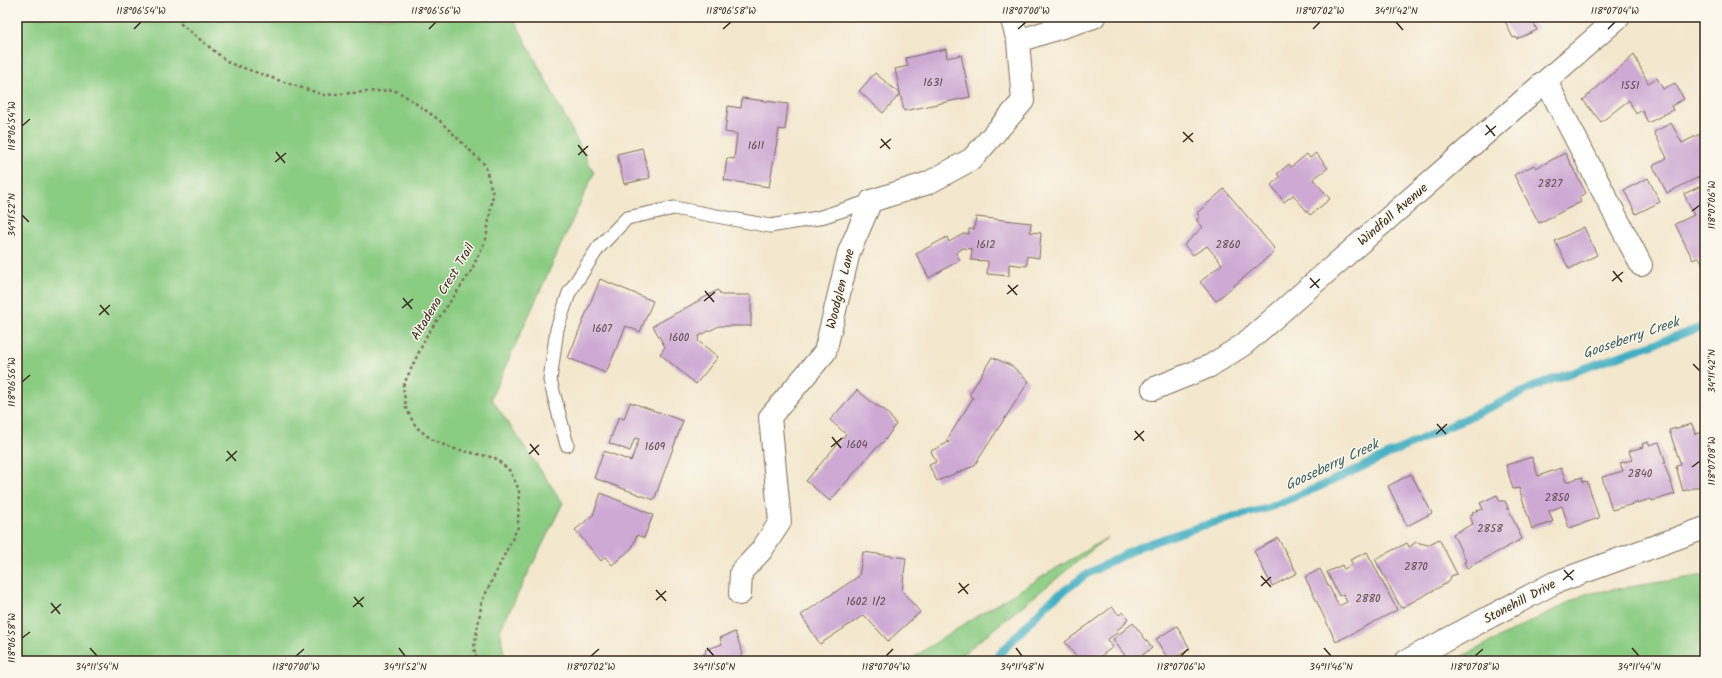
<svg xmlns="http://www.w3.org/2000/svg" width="1722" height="678" font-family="Kalam,sans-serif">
  <rect width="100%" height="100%" fill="#fbf7ec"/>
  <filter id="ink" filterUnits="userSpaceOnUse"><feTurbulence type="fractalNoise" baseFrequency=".025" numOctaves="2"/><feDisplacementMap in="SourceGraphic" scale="8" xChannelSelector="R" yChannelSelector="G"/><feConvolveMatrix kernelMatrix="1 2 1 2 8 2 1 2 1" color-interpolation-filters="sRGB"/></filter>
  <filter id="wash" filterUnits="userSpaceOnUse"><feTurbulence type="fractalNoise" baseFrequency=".012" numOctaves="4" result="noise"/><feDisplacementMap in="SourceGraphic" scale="16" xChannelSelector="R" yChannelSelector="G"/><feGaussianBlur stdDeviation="0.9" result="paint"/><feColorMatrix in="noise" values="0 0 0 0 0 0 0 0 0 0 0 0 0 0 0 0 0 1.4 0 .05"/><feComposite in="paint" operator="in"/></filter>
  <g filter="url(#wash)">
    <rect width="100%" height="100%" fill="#f3e7cd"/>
    <!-- green -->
    <path fill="#8bcc83" stroke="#637b50" d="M17 17H513L594 173 491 398 563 503 500 630 505 661H17Z
      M1108 537 954 661H908L969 621Z
      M1705 575V661H1453L1585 594Z"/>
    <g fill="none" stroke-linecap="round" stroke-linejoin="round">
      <!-- stream -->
      <path stroke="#42aec1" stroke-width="8" d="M993 661 1049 602 1087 574 1139 547 1198 527 1268 508 1321 486 1542 383 1705 326"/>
    </g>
    <g id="blocks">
      <!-- building -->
      <path fill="#cda9d4" d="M1503 17H1531L1537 30 1517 39 1516 37 1513 38Z
        M946 49 947 58 961 55 970 97 904 111 895 69 908 66 906 58Z
        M1634 55 1648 83 1657 78 1663 89 1675 83 1684 99 1671 106 1673 110 1648 123 1642 110 1636 114 1629 100 1601 122 1583 100Z
        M875 73 900 94 883 113 859 91Z
        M742 98 788 104 785 130 779 129 769 187 724 180 727 158 734 159 737 134 725 132 728 106 741 108Z
        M1671 123 1682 143 1700 134 1705 144V174L1667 193 1653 166 1667 158 1654 132Z
        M642 148 650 178 624 184 617 154Z
        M1316 153 1328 168 1313 179 1330 199 1310 215 1293 195 1284 202 1271 185 1280 177 1277 174 1289 164 1291 167 1307 154 1310 158Z
        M1565 153 1586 193 1579 197 1581 202 1539 223 1514 175 1534 165 1536 168Z
        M1648 178 1660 202 1636 214 1624 190Z
        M1705 184V268L1699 257 1693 260 1675 224 1694 215 1684 194Z
        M1224 189 1274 248 1273 249 1274 252 1216 301 1200 282 1222 264 1207 246 1193 255 1184 245 1203 227 1196 220 1200 217 1197 213Z
        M976 217 1031 223 1030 232 1041 233 1039 258 1027 256V266L1009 264V276L987 274 988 261 971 260 972 249 963 248 956 253 960 260 929 278 916 254 947 237 949 242 963 234H969V229H974Z
        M1584 227 1597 255 1569 269 1555 241Z
        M600 279 653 301 640 332 626 326 606 373 568 358Z
        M718 290 721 295H751V326H719L699 336 698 341 718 357 696 384 660 354 665 347 653 326Z
        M992 357 1012 366 1029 381 974 466 937 481 929 465 936 462 931 451 949 442 946 441 973 398 969 395Z
        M857 390 874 404 886 411 896 424 885 440 873 451 830 501 806 481 846 434 830 420Z
        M630 402 683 421 654 500 594 478 604 451 631 461 639 439 635 438 630 451 609 443 619 417 624 419Z
        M1705 418V485L1683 491 1676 466 1681 465 1669 430 1692 424 1695 434 1704 432 1701 419Z
        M1648 442 1649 445 1659 442 1666 463H1664L1675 494 1652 501 1651 499 1612 510 1602 477 1623 471 1620 463 1632 460 1629 451 1643 447 1642 444Z
        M1532 457 1538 476 1561 468 1566 482 1582 477 1583 482 1587 481 1599 518 1569 528 1562 506 1549 511 1553 522 1532 529 1519 488 1513 489 1506 465Z
        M1411 474 1432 513 1407 526 1388 486Z
        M601 493 653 515 644 538 637 535 632 548 612 565 605 557 601 561 575 530 593 515Z
        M1497 495 1500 501H1505L1508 507 1506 509 1508 508 1522 539 1467 568 1464 562 1466 561 1453 534 1473 524 1470 516 1473 514 1472 512 1483 509 1480 503Z
        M1278 538 1297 573 1272 586 1254 551Z
        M1439 539 1457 574 1451 576 1449 582 1401 608 1375 559 1407 543 1409 547 1416 542 1428 545Z
        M863 552 906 558 902 591 920 612 888 641 864 615 820 644 801 615 859 576Z
        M1367 552 1397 610 1336 642 1305 577 1320 569 1339 606 1347 602 1343 594 1339 596 1327 572 1342 565 1344 569 1353 564 1350 560Z
        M1112 607 1119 615 1123 612 1128 619 1125 622 1126 623 1117 630 1118 632 1107 640 1113 647 1094 661H1079L1065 642Z
        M1133 623 1152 648 1134 661H1129L1113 639Z
        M1177 626 1190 649 1169 661 1156 639Z
        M735 632 743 654 741 655 743 661H704L702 655 706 653 705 650 722 644 720 638Z"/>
    </g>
  </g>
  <g filter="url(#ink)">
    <use href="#blocks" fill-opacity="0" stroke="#7b6c5b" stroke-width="1"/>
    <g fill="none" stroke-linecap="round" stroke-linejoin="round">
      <!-- lane casing -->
      <g stroke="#7b6c5b" stroke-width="15">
        <path id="lane" d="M567 445 550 380 557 329 569 293 598 248 627 218 674 208 770 226 818 218 871 201"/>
      </g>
      <!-- street casing -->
      <g stroke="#7b6c5b" stroke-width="24">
        <path id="street" d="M1018 41 1094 17
          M1546 81 1641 265
          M1153 389 1210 366 1243 345 1619 17
          M740 594 741 572 761 551 780 522 770 417 825 352 849 252 871 201 928 183 972 159 1023 101 1018 41 1011 17
          M1406 661 1554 583 1705 528"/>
      </g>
      <!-- path -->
      <path stroke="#7b6c5b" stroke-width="2.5" stroke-dasharray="3 3" stroke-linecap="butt" d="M180 17 181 24 229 63 281 81 324 95 393 90 404 95 439 120 485 165 493 195 486 239 470 273 427 335 403 386 406 408 416 427 431 439 451 448 495 458 510 471 519 490 518 527 482 601 474 648 477 661"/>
      <!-- lane -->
      <use href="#lane" stroke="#fff" stroke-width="13"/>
      <!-- street -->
      <use href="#street" stroke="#fff" stroke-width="22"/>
    </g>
  </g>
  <!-- ticks -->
  <path fill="none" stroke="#3b2a1e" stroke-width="1.5" d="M1396 22 1403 30M134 29 141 22M429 29 436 22M723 29 731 22M1018 29 1026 22M1313 29 1320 22M1608 29 1615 22M1486 125 1495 136M22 126 30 119M1183 132 1193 142M1485 135 1496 126M881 139 890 149M1183 142 1193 133M578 145 587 156M880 148 891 139M276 152 285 163M578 155 588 146M275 162 286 153M1692 211 1700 205M22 215 29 222M1613 271 1622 282M1310 278 1319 288M1612 281 1623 272M1008 285 1017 295M1310 288 1320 279M705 291 714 302M1007 294 1018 285M403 298 412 309M704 301 715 292M100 305 109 315M402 308 413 299M99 315 110 305M1693 364 1700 371M22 382 30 375M1437 424 1446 434M1135 431 1144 441M1436 434 1447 424M832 437 841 448M1134 440 1144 431M530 444 539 455M831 447 842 438M227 451 236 461M529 454 539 445M226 461 237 451M1692 467 1700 461M1564 570 1573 580M1261 576 1271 587M1563 580 1574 570M959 583 968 594M1261 586 1271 577M656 590 666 601M958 593 969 584M354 597 363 607M656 600 666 591M51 603 60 614M353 607 364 597M51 613 61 604M22 638 30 632M90 648 97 656M399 648 405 656M707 648 714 656M1016 648 1022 656M1324 648 1331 656M1632 648 1639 656M296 656 304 649M591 656 599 649M886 656 893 649M1181 656 1188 649M1475 656 1483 649"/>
  <g text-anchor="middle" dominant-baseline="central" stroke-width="3" stroke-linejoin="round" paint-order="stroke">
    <!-- number labels -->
    <g font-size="11" fill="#604a4c">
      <text x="933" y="83">1631</text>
      <text x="1630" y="86">1551</text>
      <text x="756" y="146">1611</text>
      <text x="1550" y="184">2827</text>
      <text x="986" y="245">1612</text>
      <text x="1228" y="245">2860</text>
      <text x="602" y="329">1607</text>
      <text x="679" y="338">1600</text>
      <text x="857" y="445">1604</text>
      <text x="655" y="447">1609</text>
      <text x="1640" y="474">2840</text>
      <text x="1557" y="498">2850</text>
      <text x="1490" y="529">2858</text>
      <text x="1416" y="567">2870</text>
      <text x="1368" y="599">2880</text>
      <text x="866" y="602">1602 1/2</text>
    </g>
    <!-- street labels -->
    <g font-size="13" fill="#3b2a1e" stroke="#fbf7ec">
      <text transform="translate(1393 215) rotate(-41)">Windfall Avenue</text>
      <text transform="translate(841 289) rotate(-76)">Woodglen Lane</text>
      <text transform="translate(443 292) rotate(-59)">Altadena Crest Trail</text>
      <text transform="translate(1520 602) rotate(-28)">Stonehill Drive</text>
    </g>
    <!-- water labels -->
    <g font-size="14" font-style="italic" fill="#3e5f5f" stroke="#fbf7ec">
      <text transform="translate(1631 338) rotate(-19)">Gooseberry Creek</text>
      <text transform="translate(1332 465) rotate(-25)">Gooseberry Creek</text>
    </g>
  </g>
  <!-- margin -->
  <rect width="1722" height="678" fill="none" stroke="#fbf7ec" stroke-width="44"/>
  <rect x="22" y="22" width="1678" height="634" fill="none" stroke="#3b2a1e" stroke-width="1.5"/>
  <g font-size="10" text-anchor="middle" fill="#3b2a1e">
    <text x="141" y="14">118°06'54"W</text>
    <text x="436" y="14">118°06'56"W</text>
    <text x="731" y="14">118°06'58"W</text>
    <text x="1026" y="14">118°07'00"W</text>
    <text x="1320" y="14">118°07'02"W</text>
    <text x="1396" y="14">34°11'42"N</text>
    <text x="1615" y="14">118°07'04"W</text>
    <text transform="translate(11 126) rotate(-90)" y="4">118°06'54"W</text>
    <text transform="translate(1711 205) rotate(-90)" y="4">118°07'06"W</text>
    <text transform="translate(11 215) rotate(-90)" y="4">34°11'52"N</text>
    <text transform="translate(1711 371) rotate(-90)" y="4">34°11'42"N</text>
    <text transform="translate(11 382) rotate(-90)" y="4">118°06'56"W</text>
    <text transform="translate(1711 461) rotate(-90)" y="4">118°07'08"W</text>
    <text transform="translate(11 638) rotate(-90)" y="4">118°06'58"W</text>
    <text x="97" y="670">34°11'54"N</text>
    <text x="296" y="670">118°07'00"W</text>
    <text x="405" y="670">34°11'52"N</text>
    <text x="591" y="670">118°07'02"W</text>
    <text x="714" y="670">34°11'50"N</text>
    <text x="886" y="670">118°07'04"W</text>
    <text x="1022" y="670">34°11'48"N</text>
    <text x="1181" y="670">118°07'06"W</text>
    <text x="1331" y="670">34°11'46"N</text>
    <text x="1475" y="670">118°07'08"W</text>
    <text x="1639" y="670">34°11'44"N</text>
  </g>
</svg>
